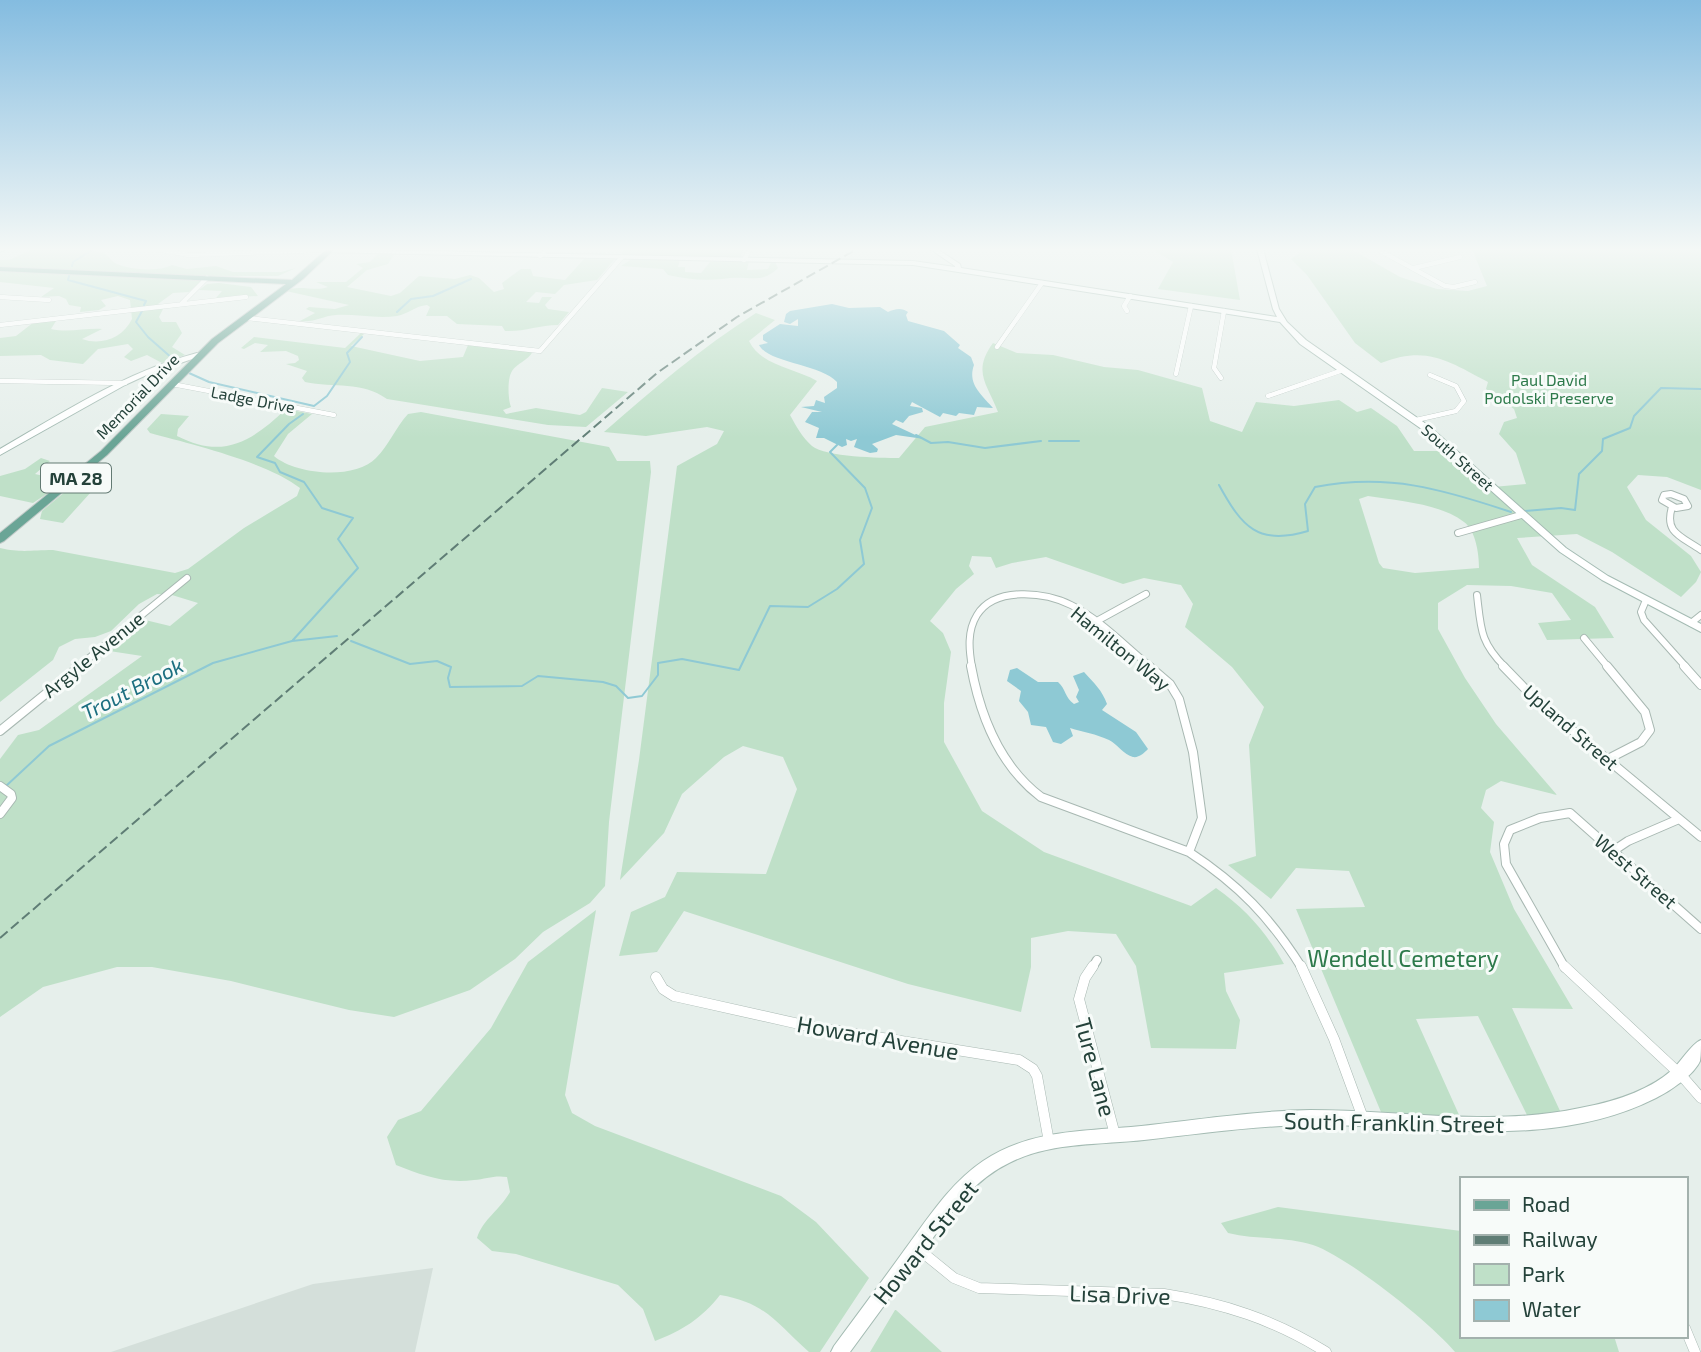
<svg xmlns="http://www.w3.org/2000/svg" width="1701" height="1352" font-family="'Exo 2',sans-serif">
  <rect width="100%" height="100%" fill="#e6efeb"/>
  <!-- built -->
  <path fill="#d4dfda" d="M433 1268 415 1352H111L313 1284Z"/>
  <!-- green -->
  <path fill="#bfe0c8" fill-rule="evenodd" d="M33 249C55 249 78 247 100 252 108 253 110 261 117 264 132 270 158 272 172 265L187 269 216 266 233 272H281L296 268 278 276H207L189 292 173 293 158 304 163 309 159 317 162 322H176L182 333 172 347 185 355 162 363 147 355 131 361 124 357 133 349 128 344 98 349 83 364 50 360 41 355 0 356V338L16 336 34 322 56 321 51 329C68 333 85 328 102 329L82 339C101 346 123 338 132 319L130 300 118 296 101 300 106 306 99 310 80 312 81 307 69 305 66 299 59 296 41 297 54 288 0 282V260H9Z
    M624 249H744L740 258 621 256Z
    M1156 249H1231L1240 300 1158 289 1173 262 1155 251Z
    M1300 249H1351L1400 277 1437 289 1468 291 1487 286 1472 249H1701V490L1667 477 1638 475 1627 487 1646 520 1691 556 1701 572 1696 582 1681 597 1612 552 1577 534 1517 538 1532 565 1595 607 1614 638 1547 640 1538 623 1571 620 1552 593 1511 586 1467 585 1438 603V629L1465 678 1496 724 1557 795 1501 781 1486 790 1481 808 1494 822 1490 852 1514 909 1573 1009 1512 1008 1561 1113 1528 1117 1478 1016 1416 1019 1460 1117 1381 1112 1296 909 1365 907 1349 871 1296 868 1271 899 1228 865 1256 856 1249 745 1264 707 1232 667 1185 627 1193 604 1181 585 1144 578 1123 584 1046 557 1012 563 996 568 991 557 972 556 969 566 974 574 956 589 930 621 943 633 951 652 944 703V742L982 811 1044 852 1191 906 1216 888C1246 909 1266 932 1284 964L1224 973 1226 991 1240 1020 1236 1049 1151 1048 1136 966 1116 934 1068 931 1031 938V967L1021 1012 908 984 684 911 657 952 619 956 631 912 665 897 677 872 766 874 797 789 783 757 743 746 724 757 682 794 664 833 620 880 639 760 677 466 717 444 724 431 707 427 646 436 604 432C653 389 701 348 756 313L775 320 749 341C761 366 795 368 817 381L790 415C796 426 802 437 812 446 826 457 880 458 899 458L925 427 998 412C987 383 972 372 993 343L1017 353 1053 355 1104 367 1138 370 1202 388 1210 421 1242 432 1256 402 1294 406 1339 400 1357 412 1371 408 1397 426 1414 451H1439L1482 488 1526 484 1516 453 1499 434 1504 422 1517 418 1514 409 1486 389 1488 382C1448 361 1427 345 1381 363L1355 343 1307 275 1291 259 1301 252ZM1368 496C1398 501 1439 503 1464 522 1476 531 1479 554 1479 568L1415 573 1383 568 1379 563 1359 499Z
    M380 252 395 253 388 264 367 270 347 287 391 296 400 293 419 276 455 279 470 275 479 278 494 292 504 289 502 283 521 269H531L533 276 565 280 584 259 614 260 597 280 564 285 555 294 536 292 526 302 539 303 542 297H552L545 305 548 309 569 312 558 325C539 325 524 332 505 331L502 326 457 324 447 316H426L430 307 427 305C415 306 408 314 397 316 377 319 356 314 336 315 322 316 314 323 300 321L315 313 306 309 309 307 335 309 349 305 286 291C297 284 315 292 328 287L316 282H346L363 268 356 264 370 262Z
    M632 259 680 260 678 267H685V272L701 273 710 262 749 261 747 270 768 269 771 262H775L778 268C762 284 749 276 730 278 709 281 690 280 668 275L663 269 621 266Z
    M219 283 251 287 258 296 216 298 222 291 199 290 207 284Z
    M361 333 364 334 351 346 420 361 463 357 468 345 533 351C528 361 517 363 512 371 507 379 508 399 511 407L503 410 506 414 536 408 580 415 586 412 602 388 628 392 586 427 548 425 387 399C362 381 334 388 305 382L302 378 307 371 286 364 295 363 299 360 298 356 286 351 260 352 268 345 255 343 244 349 241 348 254 337 345 348Z
    M286 409 312 414 288 434 274 456C296 475 355 480 376 458 389 445 396 427 408 414L421 412 609 447 617 461H650L651 472 609 822 605 886 590 903 543 932 515 959 470 990 394 1017 349 1010 231 981 152 967H117L43 987 0 1017V759L18 735 39 730 142 656 103 650 141 619 170 626 198 603 172 595 157 594 139 604 111 631 95 637 75 639 59 647 53 660 0 702V548C22 553 31 550 53 550L175 573 188 569 244 528 297 496 300 488C269 463 191 444 150 433L147 429 161 414 189 416 178 429 177 436C224 460 252 441 286 409Z
    M41 458 50 461 35 474 66 481 33 503 0 496V476L25 469Z
    M111 470 63 523 40 519 42 511 90 471Z
    M596 910 565 1095 572 1113 595 1126 781 1196 816 1222 869 1278 820 1352H809C776 1323 767 1303 720 1295 702 1318 682 1331 655 1341L643 1309 618 1285 516 1254 492 1251 477 1238C483 1219 500 1210 510 1192L507 1177C494 1175 486 1179 474 1180 445 1184 421 1175 396 1165L387 1137 398 1120 421 1111 491 1028 528 962Z
    M1278 1207 1461 1231V1336H1614L1619 1352H1455C1431 1323 1348 1257 1313 1245 1285 1236 1256 1240 1228 1233L1221 1223Z
    M895 1310H896L942 1352H870Z"/>
  <!-- water -->
  <path fill="#8ec9d4" d="M832 304 849 308 880 307 888 312C894 309 902 307 908 312L906 315 908 321 944 331 960 345 958 348 971 357 974 365C967 384 982 395 993 408L977 407 974 415 959 413 956 416 943 413 940 417 912 402 910 406 922 408 923 412 909 416 903 423 896 420 892 424 924 439 896 435 872 444 878 449 877 452 870 453 854 447 857 439 851 441 846 439 847 445 842 447 824 438H816L819 428 805 422 812 412H822L801 407 814 406 816 400 825 403 824 397 837 388V382C820 364 768 363 759 345L768 343 763 340V335L780 324 798 326V319L790 324 784 322 786 314 790 311Z
    M1017 668 1038 682H1058C1066 689 1065 698 1074 704L1079 702 1076 697 1079 690 1073 676 1084 672C1094 683 1102 690 1107 704L1102 710 1136 732 1148 749C1144 753 1139 758 1133 757 1124 755 1117 744 1109 740 1096 734 1083 732 1070 728L1073 736 1061 744 1053 742 1046 727 1031 725 1028 712 1019 701 1021 691 1007 681 1010 670Z"/>
  <g fill="none" stroke-linecap="round" stroke-linejoin="round">
    <!-- stream -->
    <path stroke="#8ec9d4" stroke-width="2" d="M72 266 73 262 94 249
      M69 276 68 280 146 301 144 305
      M142 311 136 322 148 337 173 359
      M397 312 411 299 433 296 471 279
      M189 373 209 382 314 406 327 396 350 362 347 353 362 337
      M916 435 931 443 948 442 985 448 1041 441
      M1049 441H1079
      M1219 485C1242 527 1258 546 1308 531L1305 504 1315 487C1388 473 1442 489 1511 512
      M1525 511 1561 508 1575 510 1579 474 1602 451 1603 439 1630 428 1634 416 1661 388 1701 389
      M293 640 358 568 338 539 353 518 322 508 304 482 280 472 275 463 257 457 289 424 303 414
      M351 641 410 664 437 661 451 667 448 678 450 687 522 686 538 676 603 682 616 686 628 698 642 696 658 675V663L682 659 739 670 770 606 808 607 837 589 864 564 860 540 872 508 865 488 830 452 837 445
      M6 786 49 746 213 663 292 641 337 636"/>
    <!-- minor-far3 casing -->
    <g stroke="#a8b8b2" stroke-width="5">
      <path id="minor-far3" d="M155 249 189 255 323 250
        M1377 249 1445 286 1454 287 1475 282
        M540 256 547 249
        M744 260 750 249
        M1414 268 1460 257
        M0 297 49 300
        M182 303 207 278
        M1127 311 1124 306 1130 296
        M247 318 540 351 622 257
        M0 325 246 297
        M997 347 1042 283
        M1176 374 1191 306
        M1221 378 1214 368 1224 311
        M0 381 125 383
        M172 384 334 415
        M1268 396 1343 370
        M1416 420 1456 411 1464 401 1456 386 1430 375"/>
    </g>
    <!-- minor-far2 casing -->
    <g stroke="#a8b8b2" stroke-width="8">
      <path id="minor-far2" d="M1671 494 1684 499 1688 506 1676 508 1662 500 1664 495Z
        M1672 507C1664 533 1681 536 1701 550
        M1458 533 1521 515
        M1477 595C1481 629 1480 642 1505 667
        M1646 600 1641 612 1644 620 1686 667
        M1095 622 1146 594
        M1691 623 1701 615
        M1584 638 1608 667
        M78 667 187 578
        M972 667C969 650 967 631 977 615 995 586 1045 592 1071 605 1100 619 1126 647 1151 667"/>
    </g>
    <!-- minor-far1 casing -->
    <g stroke="#a8b8b2" stroke-width="10">
      <path id="minor-far1" d="M971 666C980 715 1000 766 1041 797L1189 852
        M1149 666 1170 684 1179 699 1193 752 1202 818 1189 852
        M1503 666 1537 701 1701 837
        M1607 666 1645 712 1650 730 1641 742 1608 759
        M1684 666 1701 685
        M0 731 80 666
        M0 786 11 794 12 798 0 814
        M1613 851 1628 841 1679 819
        M1189 852C1239 885 1270 917 1302 968
        M1092 968 1097 960
        M1565 968 1506 864 1504 844 1510 830 1540 818 1570 813 1701 929"/>
    </g>
    <!-- minor casing -->
    <g stroke="#a8b8b2" stroke-width="11">
      <path id="minor" d="M1093 966 1085 978 1079 999 1115 1135
        M1301 966 1334 1039 1363 1118
        M1564 966 1681 1075 1701 1098
        M656 977 663 989 674 996 808 1026 1019 1060 1033 1069 1037 1076 1049 1142
        M917 1248 954 1278 979 1288 1164 1294C1223 1303 1275 1320 1326 1352
        M1685 1328 1695 1352"/>
    </g>
    <!-- secondary casing -->
    <g stroke="#a4bbb3" stroke-width="2">
      <path id="secondary" d="M0 249H6L0 252Z
        M321 249 913 261 955 267V266L930 249H937L960 264 961 268 1277 317 1273 309 1257 249H1263L1279 309 1287 322 1306 340 1429 426 1566 548 1608 576 1701 624V632L1602 580 1560 552 1423 430 1300 344 1280 322 913 265 323 252 321 251Z
        M197 353 204 355 151 373 125 385 0 455V449C64 412 125 372 197 353Z
        M1701 1040C1701 1046 1701 1055 1700 1061 1694 1075 1670 1091 1656 1098 1546 1153 1423 1123 1307 1125 1252 1126 1198 1134 1144 1140 1099 1145 1050 1142 1009 1163 967 1183 942 1226 916 1262 894 1292 872 1322 850 1352H831L834 1346C857 1315 880 1284 903 1252 927 1220 949 1184 983 1161 1027 1131 1080 1131 1131 1127 1191 1121 1250 1111 1310 1110 1400 1110 1491 1127 1580 1108 1612 1102 1647 1092 1672 1070 1681 1062 1691 1044 1701 1040Z"/>
    </g>
    <!-- primary casing -->
    <g stroke="#c2cac8" stroke-width="2">
      <path id="primary" d="M327 249H335L303 279 218 343 107 455 4 541 0 543V533L101 451 212 339 286 284 0 271V267L292 280Z"/>
    </g>
    <!-- minor-far3 -->
    <use href="#minor-far3" stroke="#fff" stroke-width="4.5"/>
    <!-- minor-far2 -->
    <use href="#minor-far2" stroke="#fff" stroke-width="6"/>
    <!-- minor-far1 -->
    <use href="#minor-far1" stroke="#fff" stroke-width="8"/>
    <!-- minor -->
    <use href="#minor" stroke="#fff" stroke-width="10"/>
    <!-- secondary -->
    <use href="#secondary" fill="#fff" fill-rule="evenodd"/>
    <!-- primary -->
    <use href="#primary" fill="#6aa596" fill-rule="evenodd"/>
    <!-- rail -->
    <path stroke="#5f7d75" stroke-width="2" stroke-dasharray="10 4.5" stroke-linecap="butt" d="M0 938 657 373 737 317 857 249"/>
  </g>
  <!-- sky -->
  <linearGradient id="sky" x2="0" y2="1"><stop stop-color="#84bce0"/><stop offset="0.57" stop-color="#f4f8f6"/><stop offset="1" stop-color="#f4f8f6" stop-opacity="0"/></linearGradient>
  <rect width="1701" height="438" fill="url(#sky)"/>
  <g text-anchor="middle" dominant-baseline="central" stroke-width="6" stroke-linejoin="round" paint-order="stroke">
    <!-- far-park labels -->
    <g font-size="16" fill="#2d7a4b" stroke="#f7fbf9">
      <text x="1549" y="379">Paul David<tspan x="1549" dy="18">Podolski Preserve</tspan></text>
    </g>
    <!-- far-street labels -->
    <g font-size="16" fill="#24423a" stroke="#f7fbf9">
      <text transform="translate(137 396) rotate(-46)">Memorial Drive</text>
      <text transform="translate(253 399) rotate(11)">Ladge Drive</text>
      <text transform="translate(1458 457) rotate(42)">South Street</text>
    </g>
    <!-- shield labels -->
    <rect fill="#f7fbf9" stroke="#637a73" stroke-width="2" x="41" y="463.5" width="70" height="29" rx="5"/>
    <g font-size="18" font-weight="bold" fill="#24423a">
      <text x="76" y="478">MA 28</text>
    </g>
    <!-- street labels -->
    <g font-size="19" fill="#24423a" stroke="#f7fbf9">
      <text transform="translate(1121 648) rotate(39)">Hamilton Way</text>
      <text transform="translate(93 654) rotate(-39)">Argyle Avenue</text>
      <text transform="translate(1571 727) rotate(41)">Upland Street</text>
      <text transform="translate(1636 871) rotate(41)">West Street</text>
    </g>
    <!-- water labels -->
    <g font-size="21" font-style="italic" fill="#1c6f80" stroke="#f7fbf9">
      <text transform="translate(132 688) rotate(-27)">Trout Brook</text>
    </g>
    <!-- near-park labels -->
    <g font-size="23" fill="#2d7a4b" stroke="#f7fbf9">
      <text x="1403" y="958">Wendell Cemetery</text>
    </g>
    <!-- near-street labels -->
    <g font-size="23" fill="#24423a" stroke="#f7fbf9">
      <text transform="translate(878 1037) rotate(10)">Howard Avenue</text>
      <text transform="translate(1096 1067) rotate(75)">Ture Lane</text>
      <text transform="translate(1394 1122) rotate(1)">South Franklin Street</text>
      <text transform="translate(925 1242) rotate(-51)">Howard Street</text>
      <text transform="translate(1120 1294) rotate(2)">Lisa Drive</text>
    </g>
  </g>
  <!-- legend -->
  <rect x="1460" y="1177" width="228" height="161" fill="#f7fbf9" stroke="#a3b1ad" stroke-width="2"/>
  <rect x="1474" y="1200" width="35" height="10" fill="#6aa596" stroke="#a3b1ad" stroke-width="2"/>
  <text x="1522" y="1212" font-size="21" fill="#24423a">Road</text>
  <rect x="1474" y="1235" width="35" height="10" fill="#5f7d75" stroke="#a3b1ad" stroke-width="2"/>
  <text x="1522" y="1247" font-size="21" fill="#24423a">Railway</text>
  <rect x="1474" y="1264" width="35" height="21" fill="#bfe0c8" stroke="#a3b1ad" stroke-width="2"/>
  <text x="1522" y="1282" font-size="21" fill="#24423a">Park</text>
  <rect x="1474" y="1300" width="35" height="21" fill="#8ec9d4" stroke="#a3b1ad" stroke-width="2"/>
  <text x="1522" y="1317" font-size="21" fill="#24423a">Water</text>
</svg>
